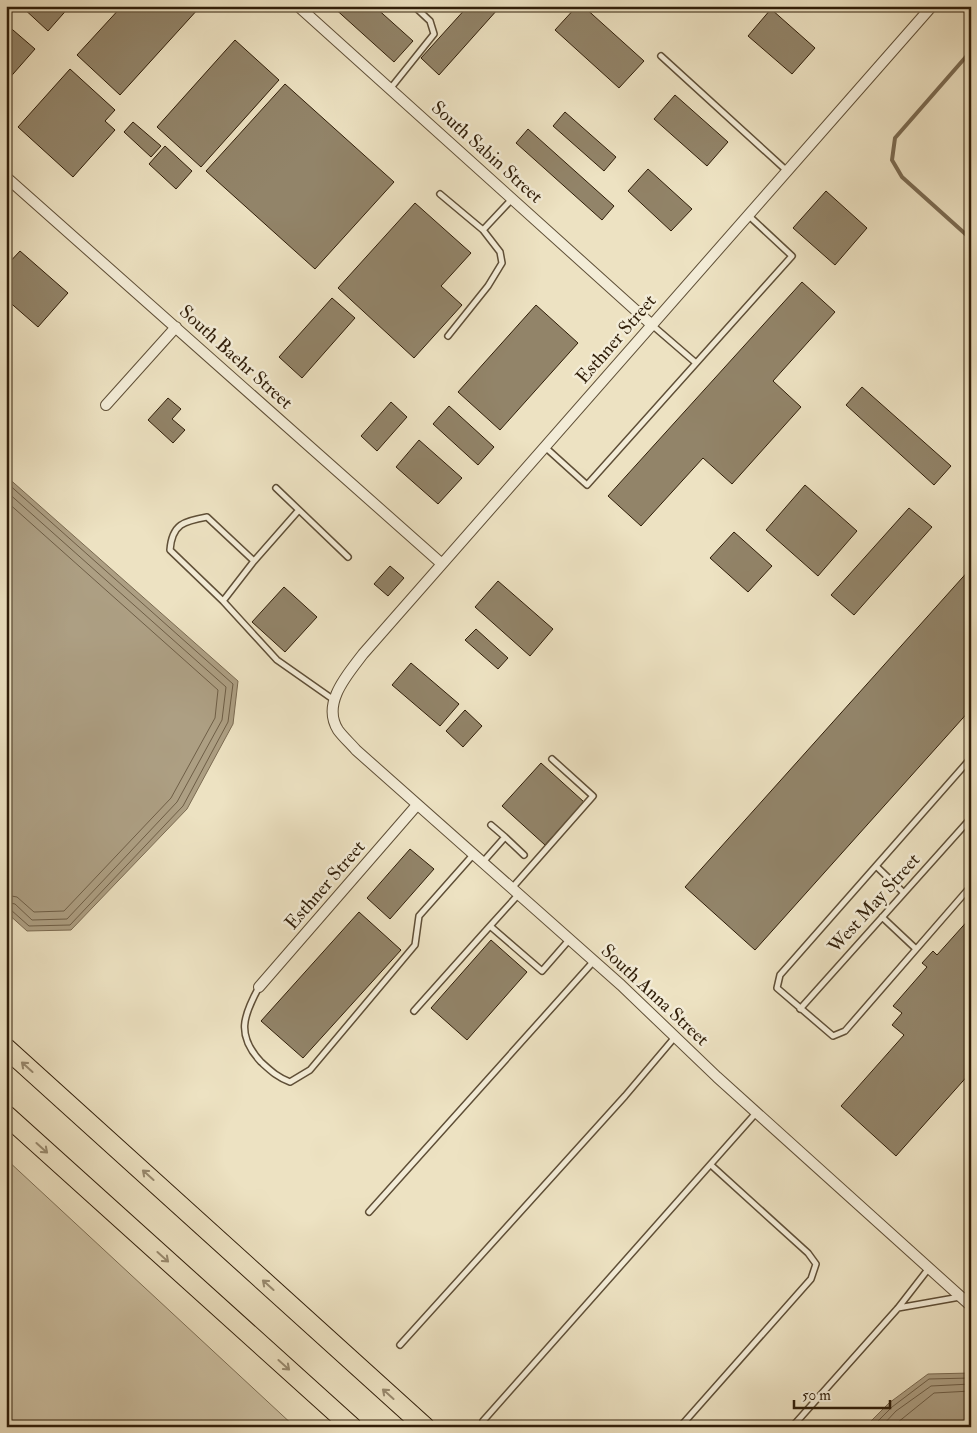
<svg xmlns="http://www.w3.org/2000/svg" width="977" height="1433" font-family="'IM FELL Double Pica',serif">
  <rect width="100%" height="100%" fill="#ede2c2"/>
  <filter id="stains"><feTurbulence type="fractalNoise" baseFrequency=".004" numOctaves="4"/><feColorMatrix values="0 0 0 0 .2 0 0 0 0 .09 0 0 0 0 .02 0 0 0 .5 -.17"/></filter>
  <radialGradient id="worn" r=".72"><stop offset=".6" stop-color="#630" stop-opacity="0"/><stop offset="1" stop-color="#630" stop-opacity=".3"/></radialGradient>
  <!-- green -->
  <path fill="#cdc1a3" stroke="#7e7056" d="M6 1159 295 1427H6Z"/>
  <!-- water -->
  <path fill="#ad9f83" stroke="#7b6b52" d="M6 476 238 681 233 724 187 809 71 930 27 931 6 912Z
    M971 1373V1427H865L889 1403 928 1374Z"/>
  <g fill="none" stroke-linecap="round" stroke-linejoin="round">
    <!-- shore -->
    <path stroke="#6e5e46" stroke-width="1" d="M6 482 233 684 228 722 183 806 70 925 29 926 11 910 6 909
      M6 491 226 687 222 720 177 802 67 919 32 920 15 904 6 902
      M6 501 218 690 215 718 171 798 64 911 34 912 17 897 6 895
      M872 1427 892 1407 929 1379 971 1378
      M881 1427 896 1411 931 1386 971 1384
      M892 1427 934 1393 971 1391"/>
    <!-- stream -->
    <path stroke="#7b6b52" stroke-width="4" d="M971 51 895 138 892 160 902 177 971 239"/>
  </g>
  <!-- building -->
  <path fill="#928469" stroke="#301e09" d="M21 6H70L48 31Z
    M122 6 199 8 120 95 77 55Z
    M332 6H374L413 41 394 62Z
    M468 6H495L498 9 439 75 421 58Z
    M577 6H583L644 61 619 88 555 30Z
    M771 9 815 48 792 74 748 36Z
    M6 24 35 49 6 82Z
    M235 40 279 80 201 167 157 127Z
    M70 69 115 110 105 121 115 130 73 177 18 127Z
    M285 84 394 182 315 269 206 171Z
    M675 95 728 142 707 166 654 119Z
    M565 112 616 157 604 171 553 126Z
    M133 122 161 146 151 157 124 132Z
    M528 129 614 206 602 220 516 143Z
    M165 146 192 171 176 189 149 164Z
    M648 169 692 209 671 231 628 191Z
    M826 191 867 228 835 265 793 228Z
    M415 203 471 253 441 286 462 305 414 358 338 288Z
    M20 251 68 293 38 327 6 299V266Z
    M802 282 835 312 773 381 801 407 732 484 703 458 641 526 608 496Z
    M332 298 355 318 302 378 279 357Z
    M536 305 578 343 500 430 458 392Z
    M862 387 951 466 934 485 846 405Z
    M168 398 181 409 172 419 185 430 173 443 148 420Z
    M391 402 407 417 377 451 361 436Z
    M449 406 494 447 478 465 433 424Z
    M419 440 462 478 438 504 396 467Z
    M805 485 857 531 818 576 766 530Z
    M909 508 932 527 854 615 831 595Z
    M734 532 772 566 748 592 710 558Z
    M390 566 404 578 388 596 374 584Z
    M971 568V709L755 950 685 887Z
    M498 581 553 629 530 656 475 607Z
    M284 587 317 617 285 652 252 622Z
    M476 629 508 658 498 669 465 640Z
    M411 663 459 704 440 726 392 685Z
    M465 710 482 726 463 747 446 731Z
    M541 763 584 802 545 845 502 806Z
    M410 849 434 869 390 919 367 898Z
    M359 912 401 950 303 1058 261 1021Z
    M971 917V1072L896 1156 841 1106 904 1035 892 1025 902 1013 893 1006 927 967 922 963 933 951 937 955Z
    M491 940 527 972 467 1040 431 1008Z"/>
  <g fill="none" stroke-linecap="round" stroke-linejoin="round">
    <!-- lane casing -->
    <g stroke="#5f4f37" stroke-width="8">
      <path id="lane" d="M661 56 787 171
        M390 89 434 34 430 21 414 6
        M440 194 483 230 512 199
        M652 325 696 363
        M448 336 488 286 502 263 500 252 483 230
        M545 447 587 485 792 256 748 215
        M276 488 348 557
        M254 561 298 511
        M223 601 254 561 207 517C184 521 172 524 170 550L223 601 277 660 334 700
        M971 758 780 975 777 988 833 1036 845 1031 971 886
        M505 837 524 855
        M482 863 505 837 491 825
        M876 866 904 893
        M512 888 593 796 552 759
        M518 895 490 926 542 971 569 940
        M882 917 915 948
        M259 987C243 1016 236 1035 261 1062 271 1071 277 1077 290 1082L310 1070 415 945 419 916 473 855
        M800 1009 971 818
        M414 1011 490 926
        M369 1212 593 962
        M898 1308 960 1297
        M400 1345 625 1096 675 1037
        M483 1421 756 1113
        M680 1427 811 1279 816 1264 808 1253 711 1165
        M792 1427 898 1308 929 1268"/>
    </g>
    <!-- street casing -->
    <g stroke="#5f4f37" stroke-width="12">
      <path id="street" d="M298 6 652 325
        M932 6 363 654C348 674 321 703 338 730 343 737 351 744 356 750L621 985 717 1077 971 1306
        M6 177 442 564
        M106 405 176 327
        M259 987 417 805"/>
    </g>
    <!-- highway casing -->
    <g stroke="#301e09" stroke-width="21">
      <path id="highway" d="M6 1048 425 1427
        M6 1115 352 1427"/>
    </g>
    <!-- lane -->
    <use href="#lane" stroke="#f3ecd7" stroke-width="5"/>
    <!-- street -->
    <use href="#street" stroke="#f3ecd7" stroke-width="10"/>
    <!-- highway -->
    <use href="#highway" stroke="#ede2c2" stroke-width="19"/>
  </g>
  <!-- one-way arrows -->
  <defs><path id="oneway-shaft" d="M-6 0H5M1.5-3L5.5 0L1.5 3" fill="none" stroke-width="1.6" stroke-linecap="round" stroke-linejoin="round" transform="scale(1.25)"/></defs>
  <g stroke="#988a6f">
    <use href="#oneway-shaft" transform="translate(27 1067) rotate(-138)"/>
    <use href="#oneway-shaft" transform="translate(42 1148) rotate(42)"/>
    <use href="#oneway-shaft" transform="translate(148 1175) rotate(-138)"/>
    <use href="#oneway-shaft" transform="translate(163 1257) rotate(42)"/>
    <use href="#oneway-shaft" transform="translate(268 1285) rotate(-138)"/>
    <use href="#oneway-shaft" transform="translate(284 1365) rotate(42)"/>
    <use href="#oneway-shaft" transform="translate(388 1394) rotate(-138)"/>
  </g>
  <g text-anchor="middle" dominant-baseline="central" stroke-width="5" stroke-linejoin="round" paint-order="stroke">
    <!-- street labels -->
    <g font-size="19" fill="#301e09" stroke="#f3ecd7">
      <text transform="translate(487 152) rotate(42)">South Sabin Street</text>
      <text transform="translate(616 339) rotate(-49)">Esthner Street</text>
      <text transform="translate(236 357) rotate(42)">South Baehr Street</text>
      <text transform="translate(325 885) rotate(-49)">Esthner Street</text>
      <text transform="translate(874 903) rotate(-48)">West May Street</text>
      <text transform="translate(655 995) rotate(43)">South Anna Street</text>
    </g>
  </g>
  <!-- margin -->
  <rect width="977" height="1433" fill="none" stroke="#ede2c2" stroke-width="25"/>
  <rect x="8" y="8" width="962" height="1418" fill="none" stroke="#301e09" stroke-width="2.5"/>
  <rect x="12" y="12" width="952" height="1408" fill="none" stroke="#301e09"/>
  <!-- scale -->
  <path d="M794 1400v8h96v-8" fill="none" stroke="#301e09" stroke-width="2.5"/>
  <text x="802" y="1400" font-size="15" fill="#301e09" stroke="#f3ecd7" stroke-width="4" paint-order="stroke">50 m</text>
  <rect width="100%" height="100%" filter="url(#stains)"/>
  <rect width="100%" height="100%" fill="url(#worn)"/>
</svg>
